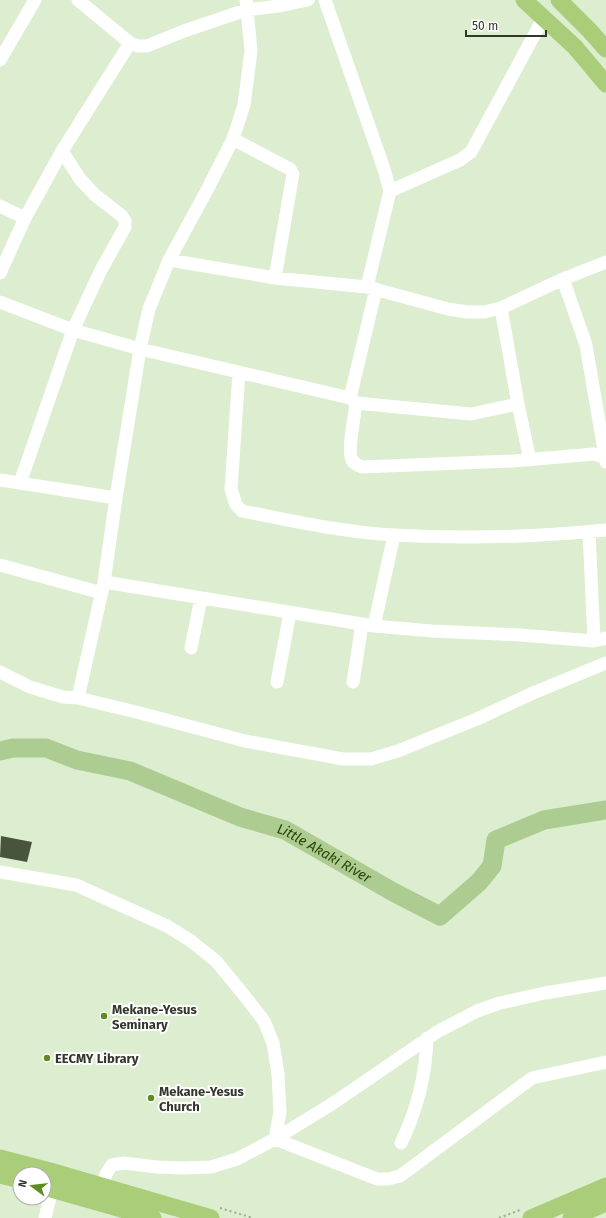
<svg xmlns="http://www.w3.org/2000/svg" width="606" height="1218" font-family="'Fira Sans',sans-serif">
  <rect width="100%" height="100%" fill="#ddedcf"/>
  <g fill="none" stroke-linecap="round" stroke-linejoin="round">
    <!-- river -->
    <path stroke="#adcc92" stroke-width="19" id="s1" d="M0 751 13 748H46L77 760 130 771 240 817 285 830 395 893 440 916 479 882 492 866 496 840 544 820 606 810"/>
  </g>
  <!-- building -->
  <path fill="#48553c" d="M1 836 32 842 27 862 0 857Z"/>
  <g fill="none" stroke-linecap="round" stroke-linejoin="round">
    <!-- path -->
    <path stroke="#9eab93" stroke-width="2" stroke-dasharray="2 3" stroke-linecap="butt" d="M220 1208 253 1218
      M499 1218 520 1210"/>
    <!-- minor -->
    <path stroke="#fff" stroke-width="13" d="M78 0 130 43 138 46H147L184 31 246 10 279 6 308 0
      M325 0 384 169 390 191 367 287
      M0 60 35 0
      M233 139 290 169 293 174 275 278
      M390 191 460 160 471 152 544 17
      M0 206 25 218
      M169 260 275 278 367 287 448 309 467 312H484L501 308 563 279 606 262
      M0 273 25 218 62 151 130 43
      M563 279 586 345 606 462
      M376 289 350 398 356 403 471 414 518 404
      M0 302 73 330 140 349 350 398
      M501 308 518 404 530 460
      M239 372 231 489 236 505 242 511C292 521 343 532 394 535 465 539 536 537 606 530
      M356 403C355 415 347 450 352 460 354 464 358 465 362 467L513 461 594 454 606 458
      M0 480 116 498
      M20 483 73 330 101 270 125 227V221L122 216 95 195 80 179 62 151
      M589 532 594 641
      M0 565 102 593
      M104 582 374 626 432 631 520 635 594 641 606 638
      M374 626 394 535
      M191 648 201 598
      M0 672 30 687 63 697 78 698 140 713 245 741 343 759H371L398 751 477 719 533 693 606 663
      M277 682 290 613
      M353 682 362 624
      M78 698 104 582 116 498 140 349 149 309 169 260 207 190 233 139 244 105 251 51 246 0
      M0 872 76 885 167 926 191 941 216 961 248 1000 264 1021 273 1043 278 1074 280 1112 275 1139
      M275 1139 377 1179H388L400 1176 532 1078 606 1062
      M401 1143C417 1110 426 1075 427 1038
      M102 1186 106 1174 112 1165 124 1163 157 1167 181 1168 211 1167 237 1159 275 1139 335 1102 437 1032 477 1011 500 1003 545 993 606 983
      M45 1218 52 1189"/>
    <!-- major -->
    <path stroke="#a9cd79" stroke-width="17" d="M524 0 575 47 606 84
      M559 0 590 31 606 49
      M0 1158 50 1171 211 1218
      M0 1175 20 1180
      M44 1187 153 1218
      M531 1218 606 1186
      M571 1218 606 1203"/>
  </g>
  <!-- markers -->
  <g fill="#5d8c21" stroke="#fff" stroke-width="1.5">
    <circle cx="104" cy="1016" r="4"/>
    <circle cx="47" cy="1058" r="4"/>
    <circle cx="151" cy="1098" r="4"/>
  </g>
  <g text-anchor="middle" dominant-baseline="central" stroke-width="4" stroke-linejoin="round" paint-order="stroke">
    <!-- poi labels -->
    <g font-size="13" font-weight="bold" fill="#31372b" stroke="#fff" text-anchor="start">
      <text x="112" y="1009">Mekane-Yesus<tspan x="112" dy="15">Seminary</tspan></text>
      <text x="55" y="1058">EECMY Library</text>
      <text x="159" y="1091">Mekane-Yesus<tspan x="159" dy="15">Church</tspan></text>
    </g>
    <!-- water labels -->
    <g font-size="14" font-style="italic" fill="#2b4506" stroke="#fff">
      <text stroke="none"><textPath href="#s1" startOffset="345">Little Akaki River</textPath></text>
    </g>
  </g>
  <!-- north arrow -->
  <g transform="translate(32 1186) rotate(285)"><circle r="19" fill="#ffffff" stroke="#adafaa"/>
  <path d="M0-3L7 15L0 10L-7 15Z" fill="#5d8c21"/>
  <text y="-6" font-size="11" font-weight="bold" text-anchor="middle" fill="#31372b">N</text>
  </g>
  <!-- scale -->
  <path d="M466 30v6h80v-6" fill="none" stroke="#31372b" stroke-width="2"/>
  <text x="472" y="30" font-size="12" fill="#31372b" stroke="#ffffff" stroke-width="3" paint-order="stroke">50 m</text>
</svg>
